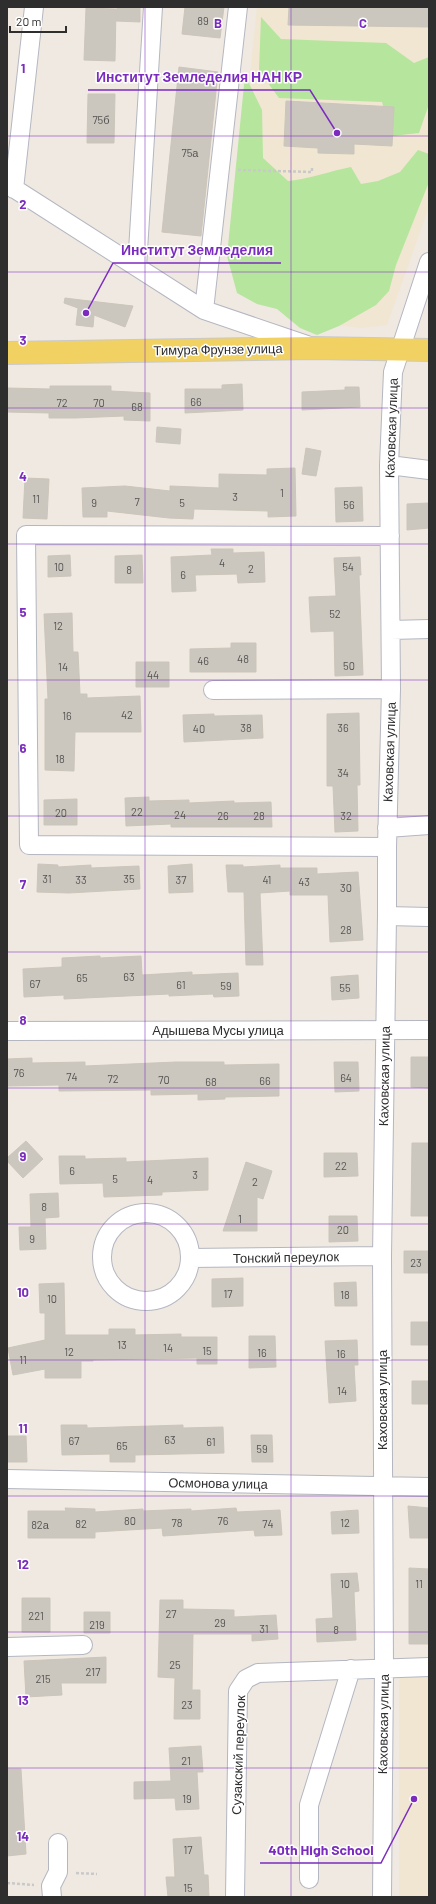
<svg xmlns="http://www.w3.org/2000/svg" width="436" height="1904" font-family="Barlow,sans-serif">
  <rect width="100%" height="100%" fill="#efe9e1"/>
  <!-- education -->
  <path fill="#f0e6d1" d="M257 7H429V207L387 325 361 328 311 322 244 170 248 95Z
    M429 1674V1897H399V1683L400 1676Z"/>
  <!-- green -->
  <path fill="#b6e59e" d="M261 17 281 39 386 43 414 63 429 57V104L419 133 392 136 382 102 279 98 259 71Z
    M245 75 262 110 263 158 288 181C310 179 330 171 351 167L361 184 378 181 400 172 418 150 429 154V182L396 265 389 291 376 305 339 326 317 335 300 328 277 309 257 304 237 293 227 256Z"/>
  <!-- building -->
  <path fill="#cbc7bf" stroke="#cbc5ba" d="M117 7H140V22L116 21Z
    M185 7H224L220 38 182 34Z
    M289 7H429V27L288 25Z
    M86 8 116 9 115 61 84 60Z
    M179 67 218 72 201 236 162 232Z
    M88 94H115L114 143H87Z
    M286 101 394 107 392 146 354 144V154L318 153V148L284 146Z
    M65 298 81 300 133 306 125 327 94 315 93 327 76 325 78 308 64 303Z
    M242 384 243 410 185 413V389H222V385Z
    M50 386H111V391L150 393V421L124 420V416L75 418H49V413L7 412V388L50 389Z
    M345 387H359L360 407 302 410V392L345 390Z
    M157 427 181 429 180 444 156 442Z
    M306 448 321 451 316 476 302 474Z
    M295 468 296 516 268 517V511L194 509 193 519 169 518 107 511V517H83L82 488 125 486 170 491V486L219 488V474L267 475V469Z
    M25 478 49 479 47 519 23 518Z
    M362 487 363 521 336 522 335 488Z
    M429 503V528L407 530V504Z
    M211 549H233V553L264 552 265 582 238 583 237 574 195 575 196 591 172 592 171 557 212 555Z
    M70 555 71 576 48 577V556Z
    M142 555 143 583H115V556Z
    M360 557 361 575H359L363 675 335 676 334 631 311 632 309 597 336 596 334 558Z
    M72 613 73 652H78L80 694H87V698L140 696 141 732H75L74 771 45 770V699H48L44 614Z
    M231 643H256V672H190V649L231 648Z
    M136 662H169V687H136Z
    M359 713 360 785H357L358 831 335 832 333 786H327V714Z
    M214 714V716L262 715 263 738 184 742 183 715Z
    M149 797V801L189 800V803L234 801V803L271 802 272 827H171V824L126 826 125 798Z
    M77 799V825H44V800Z
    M38 864 58 865V867L91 865V868L139 866 140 889 69 893 37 892Z
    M192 864 193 892 169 893 168 866Z
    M226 865H243V867L280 865V868H317V874L358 872 363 940 330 942 328 895H290V891L260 893 263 965H246L244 892H228Z
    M100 956V958L141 956 142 975 192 972V975L238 973 239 996 214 997 213 994 169 996V994L64 999V995L24 997 23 969 62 967V958Z
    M358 975 359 998 332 1000 331 977Z
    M411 1057H429V1088L411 1087Z
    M32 1058V1063L85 1062V1066L176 1062H224V1065L279 1064V1096L225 1097V1099L198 1100V1094L151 1095V1090L59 1091V1085L7 1086V1059Z
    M334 1062H358L359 1091 335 1092Z
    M26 1141 43 1159 23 1178 7 1161V1158Z
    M412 1143H429V1216H411Z
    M324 1153H357L358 1176 324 1177Z
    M59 1156H85V1159L126 1158V1162L208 1158V1190L162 1192V1195L104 1197 103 1183 60 1184Z
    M246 1162 272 1171 263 1199 257 1197V1231H223Z
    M58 1193 59 1217 45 1218 46 1249 20 1250 19 1227H31L30 1194Z
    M329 1216H357L358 1241 329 1242Z
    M404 1251H429V1273H404Z
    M243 1278V1306L212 1307V1279Z
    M356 1282 357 1306H335L334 1283Z
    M64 1283 65 1335H109V1329H135V1335L181 1334V1337H217V1364H197V1358L93 1360V1361H81V1378H45V1369L13 1375 8 1348 45 1340V1313H40L39 1284Z
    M411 1322H429V1345H411Z
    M249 1336H275L276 1367 249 1368Z
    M357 1340 358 1365H354L356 1401 329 1403 325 1341Z
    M412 1381H429V1404H412Z
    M61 1425H87V1428L183 1425V1428L223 1427 224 1453 135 1455V1462H110V1454L62 1455Z
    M251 1435H272L273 1462H252Z
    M7 1436H26L27 1462H7Z
    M408 1506 429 1508V1538H410Z
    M65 1508 95 1509V1512L143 1509V1511L191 1509V1511L236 1508 237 1512 280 1510 282 1535 255 1536 254 1530 163 1536 162 1528 95 1532V1538H28V1511H66Z
    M358 1510 359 1533 332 1534 331 1512Z
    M409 1568 429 1569V1644H409Z
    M357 1573 359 1591 354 1592 356 1640 317 1642 316 1619 333 1618 331 1574Z
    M22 1598H50V1632H22Z
    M160 1600H183V1609L234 1610V1617L276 1615 278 1639 252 1641V1634H193L192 1690H200V1719H174L175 1678 158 1677Z
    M84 1612H110V1633H84Z
    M106 1657V1683H61L62 1695 26 1697 24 1661Z
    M201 1746 203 1772H197L199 1809 176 1810 175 1798 134 1799V1782L171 1781 169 1748Z
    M7 1769H21L26 1854 7 1856Z
    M201 1837 204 1875H208L209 1897H168L166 1877H175L173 1839Z"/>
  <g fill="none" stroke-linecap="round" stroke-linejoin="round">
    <!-- minor casing -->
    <g stroke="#b4b7c1" stroke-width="20">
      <path id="minor" d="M7 184 204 310 307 345
        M14 189 34 7
        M137 267 153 7
        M204 310 238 7
        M389 465 429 470
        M391 630 429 629
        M213 690 391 689
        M387 828 429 825
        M387 847 29 845 26 535 390 536
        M387 916 429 917
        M7 1031 429 1030
        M102 1257a44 44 0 1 1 88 0a44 44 0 1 1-88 0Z
        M190 1258 382 1256
        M7 1479 429 1487
        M7 1647 83 1645
        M309 1879V1805L351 1669
        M52 1897 51 1886 58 1872V1843
        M235 1897 238 1691 246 1679 258 1673 429 1667
        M382 1897 384 1667 382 1256 387 916V847L391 689 389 465 393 372 429 262"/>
    </g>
    <!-- major casing -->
    <g stroke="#c9c9c9" stroke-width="24">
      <path id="major" d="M7 353 313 348 429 350"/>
    </g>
    <!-- path -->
    <path stroke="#c9c9c9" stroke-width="2.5" stroke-dasharray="3 2" stroke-linecap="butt" d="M238 170 312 172V167
      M76 1873 97 1874
      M7 1883 34 1885"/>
    <!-- minor -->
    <use href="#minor" stroke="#fff" stroke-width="18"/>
    <!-- major -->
    <use href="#major" stroke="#f2d163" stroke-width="22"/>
  </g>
  <!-- grid -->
  <path fill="none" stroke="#7b2cbf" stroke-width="1" stroke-opacity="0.55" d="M145 7V1897M291 7V1897M7 136H429M7 272H429M7 408H429M7 544H429M7 680H429M7 816H429M7 952H429M7 1088H429M7 1224H429M7 1360H429M7 1496H429M7 1632H429M7 1768H429"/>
  <g text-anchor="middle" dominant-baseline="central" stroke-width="3" stroke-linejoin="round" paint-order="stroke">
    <!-- number labels -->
    <g font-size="11" fill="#555452">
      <text x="203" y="20">89</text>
      <text x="101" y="119">75б</text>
      <text x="190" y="152">75а</text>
      <text x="196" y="401">66</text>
      <text x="62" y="402">72</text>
      <text x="99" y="402">70</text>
      <text x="137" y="406">68</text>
      <text x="282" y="492">1</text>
      <text x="235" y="496">3</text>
      <text x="36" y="498">11</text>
      <text x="137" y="501">7</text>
      <text x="94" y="502">9</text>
      <text x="182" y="502">5</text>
      <text x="349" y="504">56</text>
      <text x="222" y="562">4</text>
      <text x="59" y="566">10</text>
      <text x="348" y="566">54</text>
      <text x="251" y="568">2</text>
      <text x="129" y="569">8</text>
      <text x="183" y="574">6</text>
      <text x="335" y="613">52</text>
      <text x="58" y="625">12</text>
      <text x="243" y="658">48</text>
      <text x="203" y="660">46</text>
      <text x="349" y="665">50</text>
      <text x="63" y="666">14</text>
      <text x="153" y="674">44</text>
      <text x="127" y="714">42</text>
      <text x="67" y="715">16</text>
      <text x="246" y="727">38</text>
      <text x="343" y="727">36</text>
      <text x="199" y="728">40</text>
      <text x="60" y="758">18</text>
      <text x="343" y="772">34</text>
      <text x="137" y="811">22</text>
      <text x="61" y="812">20</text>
      <text x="180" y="814">24</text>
      <text x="223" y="815">26</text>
      <text x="259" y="815">28</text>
      <text x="346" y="815">32</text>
      <text x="47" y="878">31</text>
      <text x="129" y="878">35</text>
      <text x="81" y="879">33</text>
      <text x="181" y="879">37</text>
      <text x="267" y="879">41</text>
      <text x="304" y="881">43</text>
      <text x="346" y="887">30</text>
      <text x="346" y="929">28</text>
      <text x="129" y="976">63</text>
      <text x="82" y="977">65</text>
      <text x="35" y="983">67</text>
      <text x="181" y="984">61</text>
      <text x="226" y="985">59</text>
      <text x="345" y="987">55</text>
      <text x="19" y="1072">76</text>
      <text x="72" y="1076">74</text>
      <text x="346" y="1077">64</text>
      <text x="113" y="1078">72</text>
      <text x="164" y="1079">70</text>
      <text x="265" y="1080">66</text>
      <text x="211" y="1081">68</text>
      <text x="341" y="1165">22</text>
      <text x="72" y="1170">6</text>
      <text x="195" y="1174">3</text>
      <text x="115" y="1178">5</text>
      <text x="150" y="1179">4</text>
      <text x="255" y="1181">2</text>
      <text x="44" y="1206">8</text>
      <text x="240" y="1218">1</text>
      <text x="343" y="1229">20</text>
      <text x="32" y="1238">9</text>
      <text x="416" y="1262">23</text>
      <text x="228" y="1293">17</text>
      <text x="345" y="1294">18</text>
      <text x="52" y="1298">10</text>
      <text x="122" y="1344">13</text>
      <text x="168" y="1347">14</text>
      <text x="207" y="1350">15</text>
      <text x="69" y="1351">12</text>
      <text x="262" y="1352">16</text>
      <text x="341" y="1353">16</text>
      <text x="23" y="1359">11</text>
      <text x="342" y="1390">14</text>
      <text x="170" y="1439">63</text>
      <text x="74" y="1440">67</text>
      <text x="211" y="1441">61</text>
      <text x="122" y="1445">65</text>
      <text x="262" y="1448">59</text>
      <text x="130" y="1520">80</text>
      <text x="223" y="1520">76</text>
      <text x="177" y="1522">78</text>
      <text x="345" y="1522">12</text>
      <text x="81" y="1523">82</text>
      <text x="268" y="1523">74</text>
      <text x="40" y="1524">82а</text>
      <text x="345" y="1583">10</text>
      <text x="419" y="1583">11</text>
      <text x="171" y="1613">27</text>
      <text x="36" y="1615">221</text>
      <text x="220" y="1622">29</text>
      <text x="97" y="1624">219</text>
      <text x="264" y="1628">31</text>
      <text x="336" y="1629">8</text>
      <text x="175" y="1664">25</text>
      <text x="93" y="1671">217</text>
      <text x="43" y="1678">215</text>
      <text x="187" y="1704">23</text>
      <text x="186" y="1760">21</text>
      <text x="187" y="1798">19</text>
      <text x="188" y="1849">17</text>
      <text x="188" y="1887">15</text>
    </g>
    <!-- street labels -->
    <g font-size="13" fill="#2e2e2e" stroke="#fff">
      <text transform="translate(218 349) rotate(-1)">Тимура Фрунзе улица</text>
      <text transform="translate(391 428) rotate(-88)">Каховская улица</text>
      <text transform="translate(389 752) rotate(-88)">Каховская улица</text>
      <text x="218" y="1030">Адышева Мусы улица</text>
      <text transform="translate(384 1076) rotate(-89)">Каховская улица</text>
      <text transform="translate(286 1257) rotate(-1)">Тонский переулок</text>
      <text transform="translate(382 1400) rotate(-90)">Каховская улица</text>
      <text transform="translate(218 1483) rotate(1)">Осмонова улица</text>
      <text transform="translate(383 1724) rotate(-89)">Каховская улица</text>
      <text transform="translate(238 1755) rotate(-88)">Сузакский переулок</text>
    </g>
  </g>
  <g font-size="13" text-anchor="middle" font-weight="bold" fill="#7b2cbf" stroke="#fff" stroke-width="3" stroke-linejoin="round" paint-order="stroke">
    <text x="218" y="28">B</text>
    <text x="363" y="28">C</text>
    <text x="23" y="73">1</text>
    <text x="23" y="209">2</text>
    <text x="23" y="345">3</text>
    <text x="23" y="481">4</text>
    <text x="23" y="617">5</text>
    <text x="23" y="753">6</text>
    <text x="23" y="889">7</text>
    <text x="23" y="1025">8</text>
    <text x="23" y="1161">9</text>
    <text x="23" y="1297">10</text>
    <text x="23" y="1433">11</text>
    <text x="23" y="1569">12</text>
    <text x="23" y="1705">13</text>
    <text x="23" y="1841">14</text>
  </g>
  <!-- callouts -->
  <path fill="none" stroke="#7b2cbf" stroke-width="1.5" d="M337 133L310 90H88M86 313L113 263H281M414 1799L381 1863H260"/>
  <g fill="#7b2cbf" stroke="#fff" stroke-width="1.5">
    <circle cx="337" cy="133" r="4"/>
    <circle cx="86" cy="313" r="4"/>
    <circle cx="414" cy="1799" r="4"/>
  </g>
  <g font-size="14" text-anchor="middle" font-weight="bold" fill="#7b2cbf" stroke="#fff" stroke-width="3" stroke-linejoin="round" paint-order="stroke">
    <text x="199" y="82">Институт Земледелия НАН КР</text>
    <text x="197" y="255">Институт Земледелия</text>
    <text x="321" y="1855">40th High School</text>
  </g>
  <!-- border -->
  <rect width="436" height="1904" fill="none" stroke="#2e2e2e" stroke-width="16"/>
  <!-- scale -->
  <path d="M10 26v6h56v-6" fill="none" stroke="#2e2e2e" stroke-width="2"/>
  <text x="16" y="26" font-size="12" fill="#2e2e2e" stroke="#ffffff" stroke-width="3" paint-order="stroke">20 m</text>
</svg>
